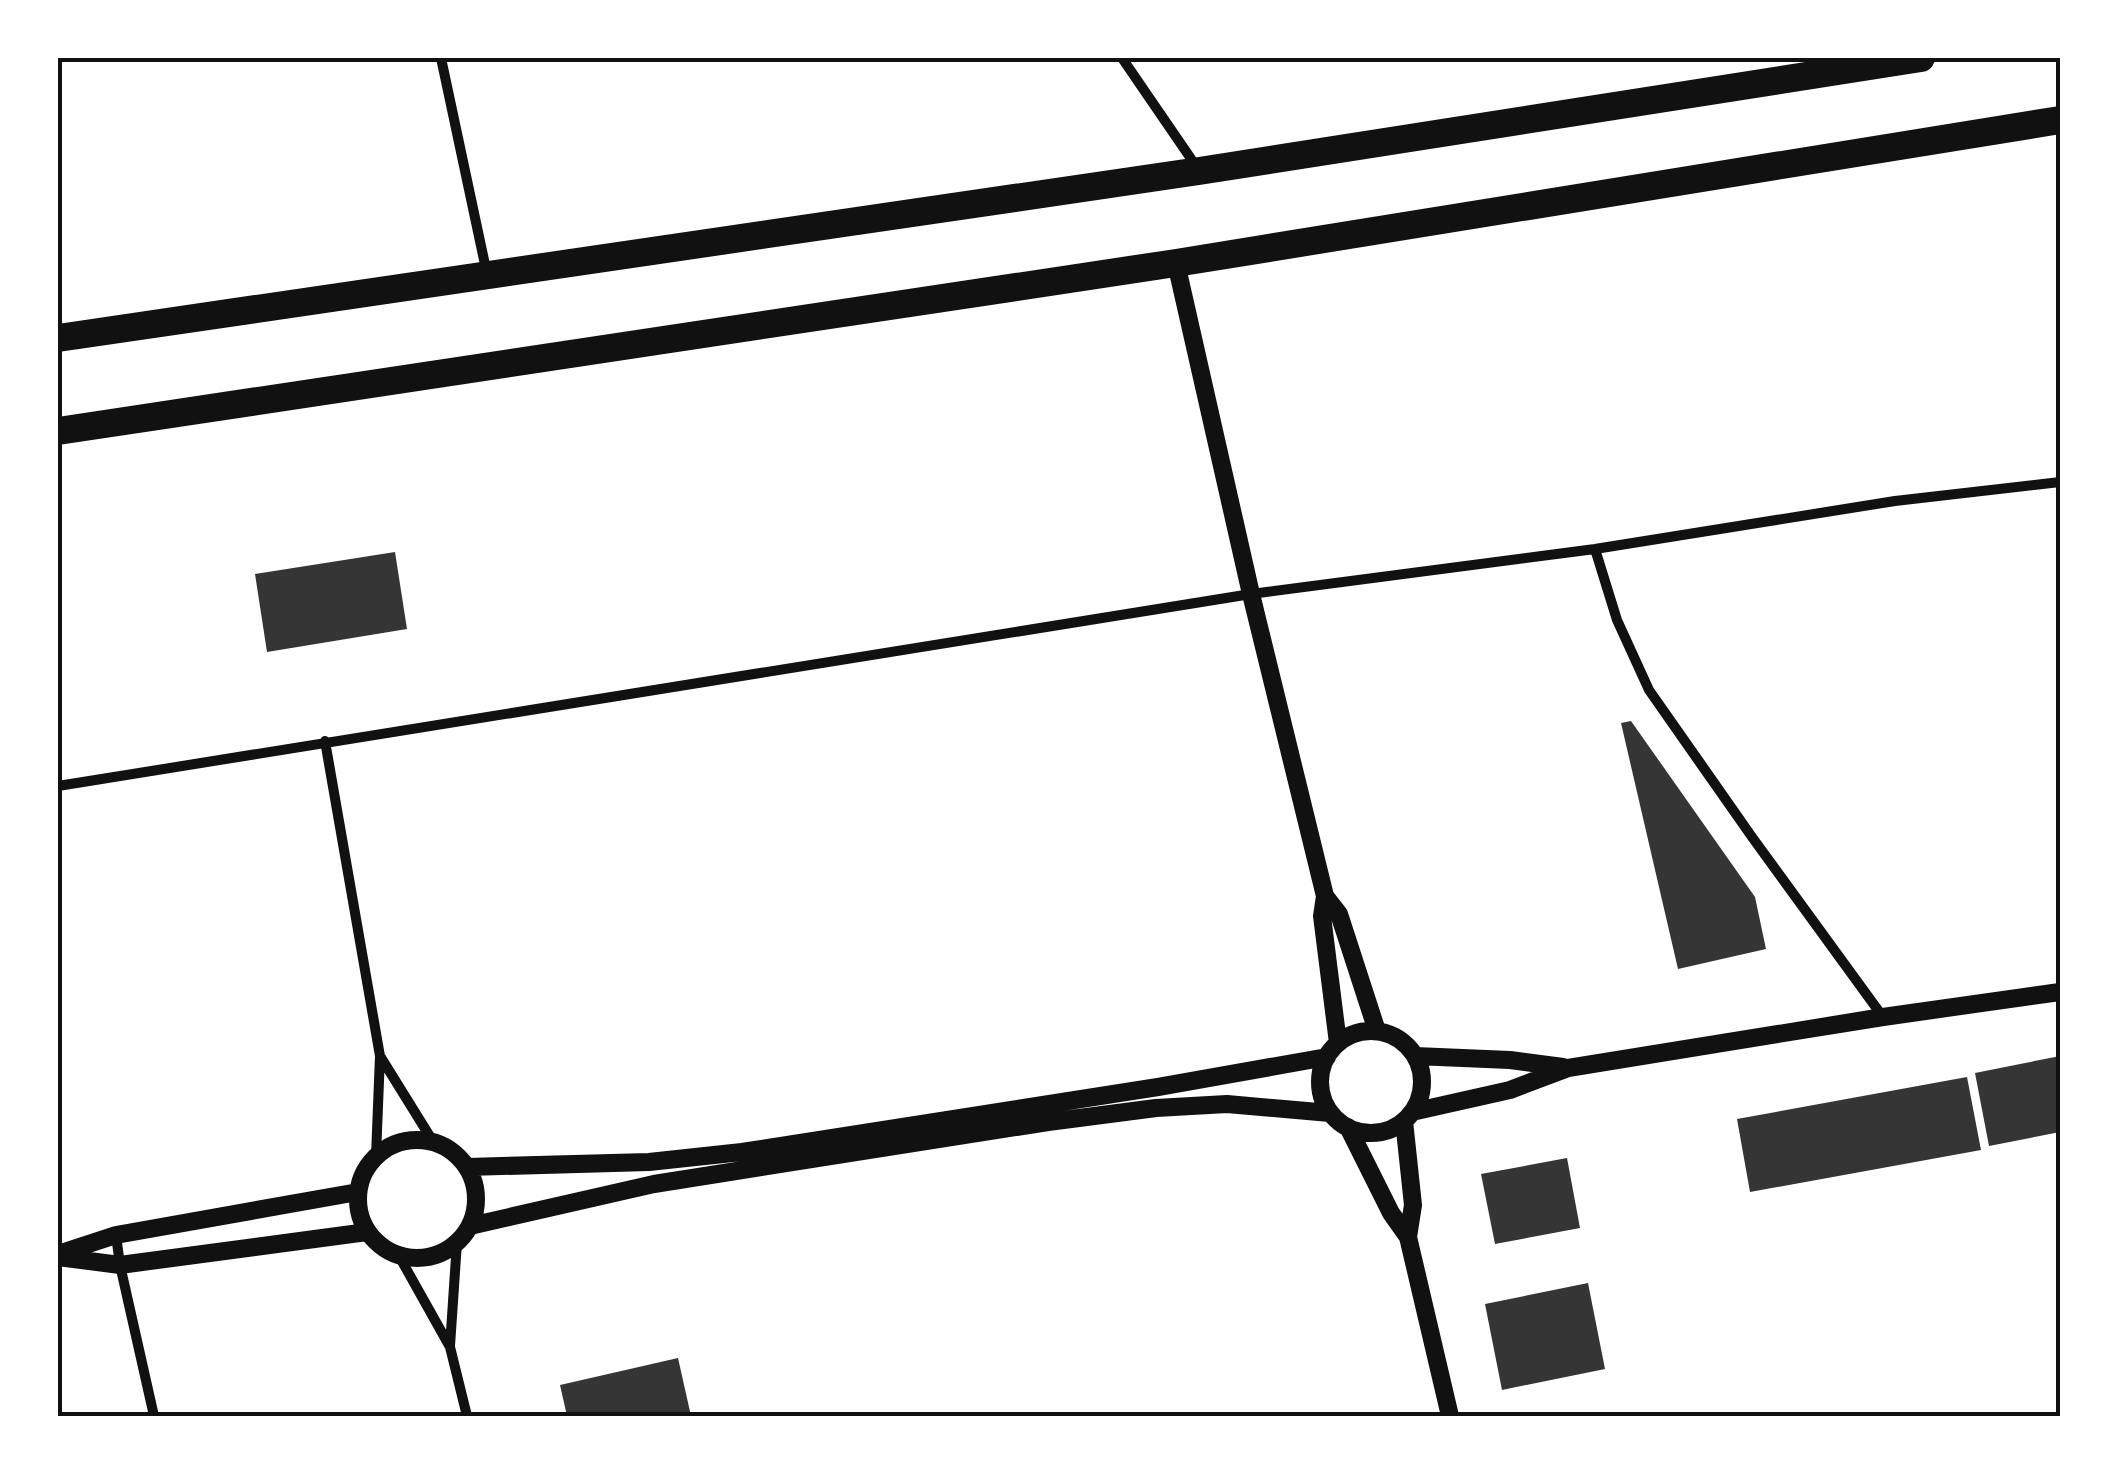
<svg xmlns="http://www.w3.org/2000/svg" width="2118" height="1474" font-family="'Fira Sans Condensed',sans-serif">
  <rect width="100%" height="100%" fill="#fff"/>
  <!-- building -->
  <path fill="#353535" d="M395 552 407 629 267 652 255 574Z
    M1631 721 1755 897 1766 949 1678 969 1621 723Z
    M2060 1056V1132L1989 1146 1975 1073Z
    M1967 1077 1981 1150 1750 1192 1737 1119Z
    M1567 1158 1580 1228 1495 1244 1481 1174Z
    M1588 1283 1605 1369 1502 1390 1485 1304Z
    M678 1358 691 1416H567L560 1385Z"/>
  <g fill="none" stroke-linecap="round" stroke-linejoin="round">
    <!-- minor -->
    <path stroke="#111" stroke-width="10" d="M441 58 487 274
      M1122 58 1196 166
      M1595 549 1617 620 1649 690 1752 837 1883 1017
      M325 741 380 1056 376 1156
      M58 786 1251 594 1595 549 1895 501 2060 482
      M380 1056 434 1143
      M116 1235 120 1265 154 1416
      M399 1256 450 1347 467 1416
      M450 1346 457 1242"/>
    <!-- tertiary -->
    <path stroke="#111" stroke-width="18" d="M1176 263 1251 594 1325 896 1339 914 1377 1031
      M1325 896 1322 916 1338 1043
      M1320 1082a51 51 0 1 1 102 0a51 51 0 1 1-102 0Z
      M1415 1056 1510 1060 1563 1067
      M1412 1112 1510 1090 1568 1068 1883 1017 2060 992
      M1404 1121 1413 1205 1408 1237 1450 1416
      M1348 1127 1391 1213 1408 1237
      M358 1199a59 59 0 1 1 118 0a59 59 0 1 1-118 0Z
      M467 1167 649 1162 742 1152 1158 1087 1327 1057
      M470 1226 654 1184 1048 1122 1156 1108 1227 1104 1330 1113
      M58 1254 116 1235 358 1192
      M58 1257 120 1265 367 1232"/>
    <!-- trunk -->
    <path stroke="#111" stroke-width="28" d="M58 338 1199 171 1921 58
      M58 431 1176 263 2060 120"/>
  </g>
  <!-- border -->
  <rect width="2118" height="1474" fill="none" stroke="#ffffff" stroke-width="120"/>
  <rect x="60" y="60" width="1998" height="1354" fill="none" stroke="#111" stroke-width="4"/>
</svg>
